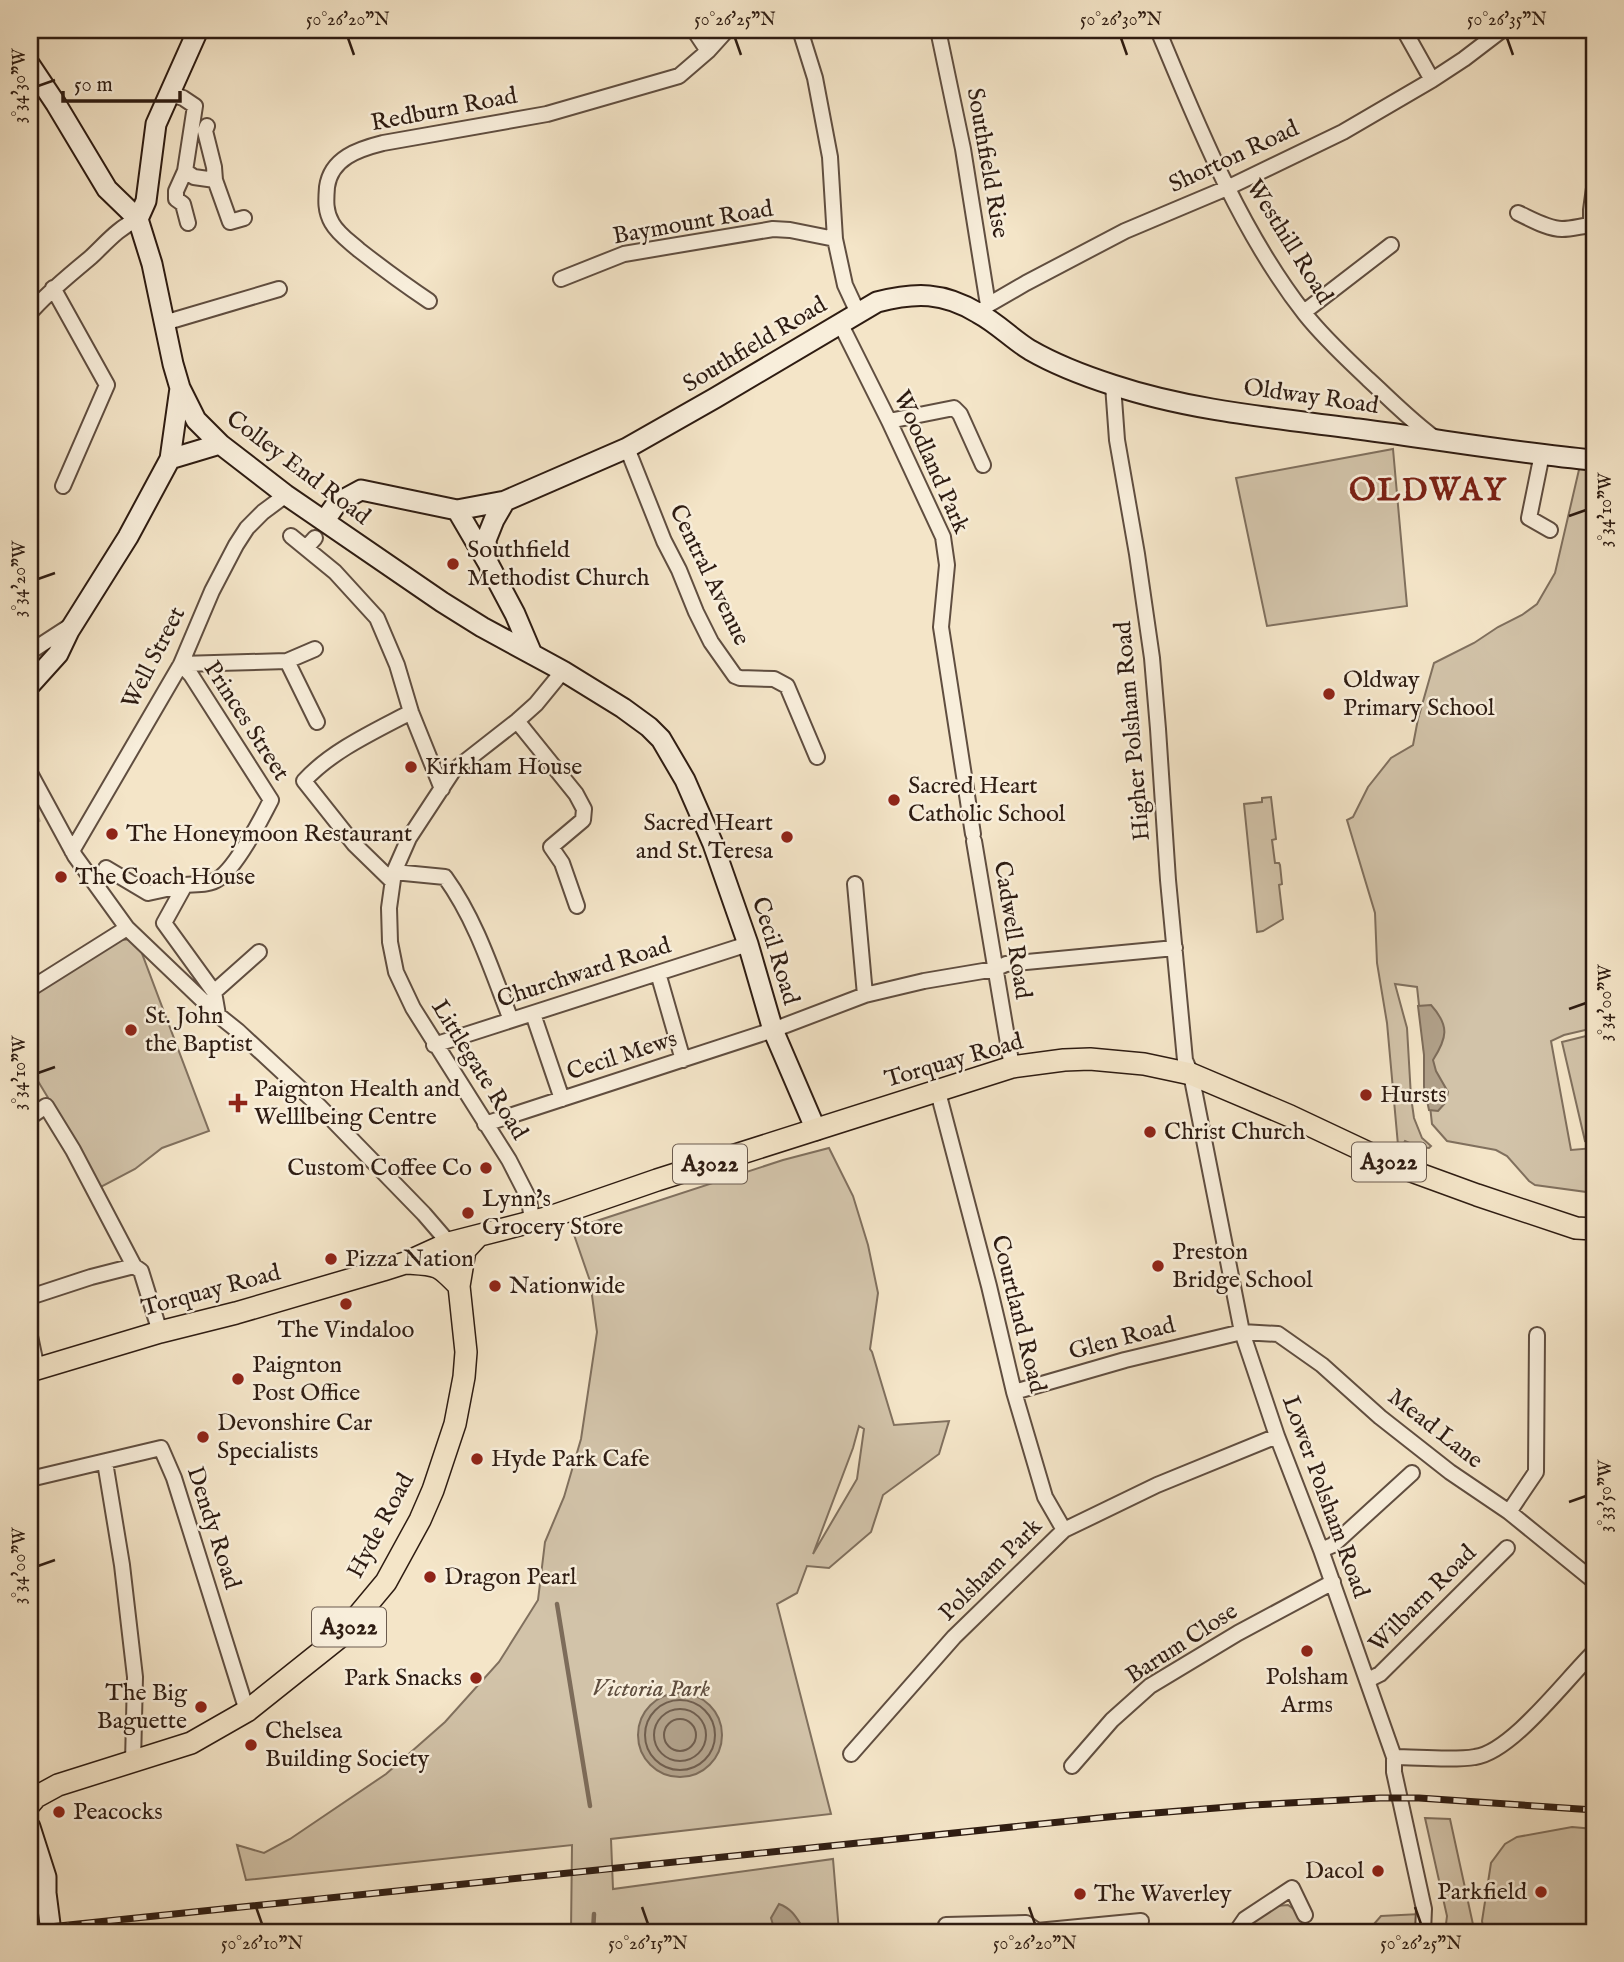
<svg xmlns="http://www.w3.org/2000/svg" width="1624" height="1962" font-family="'IM FELL English',serif">
  <rect width="100%" height="100%" fill="#f4e5c8"/>
  <filter id="stains"><feTurbulence type="fractalNoise" baseFrequency=".00286" numOctaves="4"/><feColorMatrix values="0 0 0 0 .2 0 0 0 0 .09 0 0 0 0 .02 0 0 0 .5 -.17"/></filter>
  <radialGradient id="worn" r=".72"><stop offset=".6" stop-color="#630" stop-opacity="0"/><stop offset="1" stop-color="#630" stop-opacity=".3"/></radialGradient>
  <!-- green -->
  <path fill="#d2c3a9" stroke="#80705e" stroke-width="2" fill-rule="evenodd" d="M1393 449 1407 606 1267 626 1236 478Z
    M1581 461 1594 462V1028L1564 1035 1551 1041 1571 1150 1594 1148V1193L1535 1185 1529 1181 1507 1156 1496 1150 1447 1141 1432 1124 1417 987 1395 984 1407 1028 1411 1097 1414 1118 1422 1138 1431 1146 1429 1148 1419 1147 1405 1141 1402 1147 1398 1145 1387 1023 1377 963 1375 913 1347 820 1353 817 1368 787 1391 758 1413 745 1418 719 1434 663 1474 643 1498 627 1522 615 1537 604 1555 573Z
    M1271 797 1276 839 1272 840 1275 863H1279L1280 865 1282 884 1279 885 1283 919 1263 931 1257 932 1244 804 1262 802V798Z
    M132 939 138 943 209 1131 162 1148 135 1169 97 1189 50 1101 30 1068V995L121 940Z
    M1594 1034V1139L1585 1141 1562 1042Z
    M829 1148 853 1196 868 1245 878 1293 870 1349 872 1352 894 1425 949 1421 939 1454 883 1495 871 1532 829 1568 807 1566 797 1593 777 1604 831 1814 611 1839 613 1889 833 1859 839 1932H571L572 1845 246 1880 237 1845 264 1853 290 1839 386 1774 445 1722 499 1662 538 1600 545 1542 564 1497 581 1439 597 1332 590 1281 572 1229 783 1160ZM859 1426 864 1429 857 1479 813 1554 853 1448Z
    M1425 1818 1450 1819 1474 1929 1477 1932H1445L1447 1916Z
    M1572 1827 1594 1829V1932H1484L1482 1921 1491 1863 1505 1844 1517 1837Z
    M1288 1905 1295 1910 1311 1932H1245L1249 1924 1276 1906Z
    M1420 1914 1414 1932H1367L1381 1916Z"/>
  <!-- water -->
  <path fill="#b1a18a" stroke="#7d6c5a" stroke-width="2" d="M1431 1005C1450 1026 1447 1038 1433 1060L1436 1071 1448 1092 1446 1102 1438 1111 1429 1110 1424 1087V1055L1418 1006Z
    M638 1735a42 42 0 1 1 84 0a42 42 0 1 1-84 0Z
    M779 1904C793 1909 797 1919 805 1931L775 1932 771 1918Z"/>
  <g fill="none" stroke-linecap="round" stroke-linejoin="round">
    <!-- shore -->
    <path stroke="#705e4e" stroke-width="2" d="M645 1735a35 35 0 1 1 70 0a35 35 0 1 1-70 0Z
      M654 1735a26 26 0 1 1 52 0a26 26 0 1 1-52 0Z
      M664 1735a16 16 0 1 1 32 0a16 16 0 1 1-32 0Z"/>
    <!-- stream -->
    <path stroke="#7d6c5a" stroke-width="4.5" d="M557 1604 590 1806
      M593 1932 594 1914"/>
    <!-- street-tunnel -->
    <path stroke="#ccbda4" stroke-width="14" stroke-dasharray="14 7" stroke-linecap="butt" d="M30 819 38 815"/>
    <!-- street casing -->
    <g stroke="#604e40" stroke-width="18">
      <path id="street" d="M694 30 708 51
        M800 30 815 78 830 157 835 239 845 285 858 313
        M938 30 963 149 988 305
        M1158 30C1198 126 1240 231 1305 314 1324 338 1346 358 1368 379 1391 400 1411 421 1436 439
        M1404 30 1432 80
        M168 93 183 98 195 106 185 171 194 177 215 180 230 222 244 218
        M207 126 205 131 214 167 215 180
        M185 171 176 191V199L183 204 188 223
        M1518 213C1531 219 1548 229 1562 229 1572 229 1581 226 1591 225L1594 228
        M1591 225V210L1594 188
        M561 279 624 254 773 229 790 230 835 239
        M53 288 107 385 63 486
        M429 301C405 285 382 268 359 250 350 242 338 234 332 223 325 211 326 200 327 187 331 158 359 149 383 143L547 114 679 76 708 51 727 30
        M1304 312 1391 245
        M30 313C48 292 70 275 91 257 106 243 118 228 138 219
        M979 313 988 305 1026 283 1125 231 1227 188 1343 132 1432 80 1464 59 1502 30
        M164 323 279 289
        M840 323 889 421 943 537 947 565 941 627 973 834
        M1113 385 1117 440 1137 554 1152 658 1158 729 1168 880 1185 1060 1191 1074 1242 1332 1277 1436 1321 1550 1394 1757V1772L1424 1909 1423 1932
        M889 421 954 408 960 414 983 465
        M627 448 664 541 679 570 696 612 711 642 735 676 740 678 774 679 787 686 817 757
        M1542 454 1529 518 1550 530
        M291 536 335 572 377 618 397 665 411 712 442 789
        M306 548 315 538
        M30 652 73 624
        M287 661 317 722
        M181 664 191 675 271 800C262 818 235 869 218 879 210 885 195 884 185 885
        M181 664 287 661 315 649
        M517 721 576 794 584 809 583 820 551 847 562 863 577 906
        M30 773 75 856 127 928 218 1015 238 1031 319 1106 424 1214 449 1243 457 1278
        M974 841 1012 1067
        M72 851 181 664 212 591 236 545 247 528 263 512 286 495
        M106 868 148 893 185 885 164 923 214 992 218 1015
        M394 872 445 877C476 920 492 971 511 1020
        M392 881 354 844 304 781C331 751 375 731 411 712
        M855 884 865 995
        M658 973 683 1060
        M30 989 127 928
        M214 992 259 952
        M533 1014 562 1099
        M434 1045 748 944
        M938 1092 989 1286 1014 1392 1045 1497 1064 1530
        M30 1117 46 1106 73 1150 134 1266 141 1271 160 1332
        M485 1124 773 1030 865 995 924 981 995 969 1006 964 1175 948
        M532 1221 529 1199 509 1160 413 1008 396 972 390 942 389 908 394 872 409 838 453 771 517 721 536 704 563 671
        M30 1297 91 1277 134 1266
        M30 1336 37 1369
        M1014 1392 1125 1360 1242 1332 1278 1334 1322 1365 1380 1417 1450 1472 1509 1512 1594 1581
        M105 1462 122 1565 135 1677 133 1762
        M30 1479 161 1448 174 1478 247 1711
        M1509 1512 1536 1472 1537 1335
        M1321 1550 1333 1545 1412 1473
        M1368 1680 1380 1674 1507 1548
        M851 1754 954 1637 1064 1530 1157 1485 1277 1436
        M1394 1757C1417 1757 1452 1761 1475 1757 1512 1752 1566 1679 1594 1652
        M1072 1766 1112 1720 1150 1686 1238 1633 1333 1582
        M946 1925 1026 1923 1037 1931 1141 1921
        M1236 1932 1245 1919 1292 1888 1305 1915"/>
    </g>
    <!-- secondary casing -->
    <g stroke="#2e1c12" stroke-width="23">
      <path id="secondary" d="M30 65 56 104 107 189 138 219 152 264 173 364 180 388 196 420 220 444 286 495 442 602 482 627 563 671 623 708 649 727 661 739 685 780 713 844 748 944 773 1030 816 1130
        M138 219 146 201 156 124 198 30
        M170 459 220 444
        M505 501 494 520 486 540 488 563 515 614 532 654
        M457 510 505 501 627 448 715 398 877 302C916 292 943 292 978 313 997 323 1012 339 1030 350 1056 365 1085 376 1113 385 1191 411 1276 418 1358 429 1437 439 1515 453 1594 460
        M325 520 337 503 361 490 457 510 488 563
        M30 685 58 654 69 631 128 537 170 459 180 388
        M30 1827 46 1877V1893L51 1932"/>
    </g>
    <!-- primary casing -->
    <g stroke="#2e1c12" stroke-width="24">
      <path id="primary" d="M407 1263C438 1265 438 1264 459 1286
        M30 1371 160 1332 236 1313 383 1270 405 1263 449 1243 550 1217 657 1180 1012 1067 1064 1060 1090 1059 1144 1064 1191 1074 1290 1116 1392 1164 1477 1195 1576 1228 1594 1229
        M30 1804 36 1797 58 1785 191 1743 247 1711 341 1636 386 1582 420 1520 433 1490 455 1424 464 1377 466 1352 459 1286 465 1250 478 1236"/>
    </g>
    <!-- street -->
    <use href="#street" stroke="#f8eedb" stroke-width="14"/>
    <!-- secondary -->
    <use href="#secondary" stroke="#f8eedb" stroke-width="19"/>
    <!-- primary -->
    <use href="#primary" stroke="#f4e5c8" stroke-width="21"/>
    <!-- rail casing -->
    <g stroke="#2e1c12" stroke-width="7">
      <path id="rail" d="M30 1929 1118 1816 1253 1805 1380 1798H1419L1594 1810"/>
    </g>
    <!-- rail -->
    <use href="#rail" stroke="#f8eedb" stroke-width="4.5" stroke-dasharray="13" stroke-linecap="butt"/>
  </g>
  <!-- ticks -->
  <path fill="none" stroke="#2e1c12" stroke-width="2.5" d="M348 38 354 55M735 38 741 55M1121 38 1127 55M1507 38 1513 55M38 86 55 80M1569 516 1586 510M38 579 55 573M1569 1009 1586 1003M38 1073 55 1067M1569 1502 1586 1496M38 1566 55 1560M256 1907 262 1924M642 1907 648 1924M1029 1907 1035 1924M1415 1907 1421 1924"/>
  <!-- markers -->
  <g fill="#8f2418" stroke="#f8eedb" stroke-width="2.5">
    <circle cx="453" cy="564" r="7"/>
    <circle cx="1329" cy="694" r="7"/>
    <circle cx="411" cy="767" r="7"/>
    <circle cx="894" cy="800" r="7"/>
    <circle cx="112" cy="834" r="7"/>
    <circle cx="787" cy="837" r="7"/>
    <circle cx="61" cy="877" r="7"/>
    <circle cx="131" cy="1030" r="7"/>
    <circle cx="1366" cy="1095" r="7"/>
    <path d="M234.5 1092.5h7v7h7v7h-7v7h-7v-7h-7v-7h7z"/>
    <circle cx="1150" cy="1132" r="7"/>
    <circle cx="486" cy="1168" r="7"/>
    <circle cx="468" cy="1213" r="7"/>
    <circle cx="331" cy="1259" r="7"/>
    <circle cx="1158" cy="1266" r="7"/>
    <circle cx="495" cy="1286" r="7"/>
    <circle cx="346" cy="1304" r="7"/>
    <circle cx="238" cy="1379" r="7"/>
    <circle cx="203" cy="1437" r="7"/>
    <circle cx="477" cy="1459" r="7"/>
    <circle cx="430" cy="1577" r="7"/>
    <circle cx="1307" cy="1651" r="7"/>
    <circle cx="476" cy="1678" r="7"/>
    <circle cx="201" cy="1707" r="7"/>
    <circle cx="251" cy="1745" r="7"/>
    <circle cx="59" cy="1812" r="7"/>
    <circle cx="1378" cy="1871" r="7"/>
    <circle cx="1541" cy="1892" r="7"/>
    <circle cx="1080" cy="1894" r="7"/>
  </g>
  <g text-anchor="middle" dominant-baseline="central" stroke-width="5" stroke-linejoin="round" paint-order="stroke">
    <!-- shield labels -->
    <g fill="#f8eedb" stroke="#6b5b4e" stroke-width="2">
      <rect x="1352" y="1142.5" width="74" height="39" rx="5"/>
      <rect x="673" y="1144.5" width="74" height="39" rx="5"/>
      <rect x="312" y="1607.5" width="74" height="39" rx="5"/>
    </g>
    <g font-size="23" font-weight="bold" fill="#2e1c12">
      <text x="1389" y="1162">A3022</text>
      <text x="710" y="1164">A3022</text>
      <text x="349" y="1627">A3022</text>
    </g>
    <!-- street labels -->
    <g font-size="24" fill="#2e1c12" stroke="#f8eedb">
      <text transform="translate(444 110) rotate(-11)">Redburn Road</text>
      <text transform="translate(1234 157) rotate(-25)">Shorton Road</text>
      <text transform="translate(987 163) rotate(80)">Southfield Rise</text>
      <text transform="translate(693 223) rotate(-10)">Baymount Road</text>
      <text transform="translate(1289 242) rotate(58)">Westhill Road</text>
      <text transform="translate(755 345) rotate(-31)">Southfield Road</text>
      <text transform="translate(1311 397) rotate(8)">Oldway Road</text>
      <text transform="translate(931 462) rotate(66)">Woodland Park</text>
      <text transform="translate(298 468) rotate(37)">Colley End Road</text>
      <text transform="translate(709 575) rotate(64)">Central Avenue</text>
      <text transform="translate(154 658) rotate(-63)">Well Street</text>
      <text transform="translate(246 721) rotate(57)">Princes Street</text>
      <text transform="translate(1133 731) rotate(-95)">Higher Polsham Road</text>
      <text transform="translate(1012 930) rotate(81)">Cadwell Road</text>
      <text transform="translate(775 951) rotate(73)">Cecil Road</text>
      <text transform="translate(584 973) rotate(-18)">Churchward Road</text>
      <text transform="translate(622 1056) rotate(-18)">Cecil Mews</text>
      <text transform="translate(954 1061) rotate(-16)">Torquay Road</text>
      <text transform="translate(479 1070) rotate(58)">Littlegate Road</text>
      <text transform="translate(211 1291) rotate(-15)">Torquay Road</text>
      <text transform="translate(1018 1314) rotate(76)">Courtland Road</text>
      <text transform="translate(1122 1339) rotate(-15)">Glen Road</text>
      <text transform="translate(1435 1429) rotate(38)">Mead Lane</text>
      <text transform="translate(1325 1497) rotate(70)">Lower Polsham Road</text>
      <text transform="translate(381 1526) rotate(-62)">Hyde Road</text>
      <text transform="translate(213 1528) rotate(72)">Dendy Road</text>
      <text transform="translate(991 1570) rotate(-45)">Polsham Park</text>
      <text transform="translate(1423 1599) rotate(-45)">Wilbarn Road</text>
      <text transform="translate(1182 1644) rotate(-33)">Barum Close</text>
    </g>
    <!-- poi labels -->
    <g font-size="24" fill="#2e1c12" stroke="#f8eedb" text-anchor="start">
      <text x="467" y="550">Southfield<tspan x="467" dy="28">Methodist Church</tspan></text>
      <text x="1343" y="680">Oldway<tspan x="1343" dy="28">Primary School</tspan></text>
      <text x="425" y="767">Kirkham House</text>
      <text x="908" y="786">Sacred Heart<tspan x="908" dy="28">Catholic School</tspan></text>
      <text x="773" y="823" text-anchor="end">Sacred Heart<tspan x="773" dy="28">and St. Teresa</tspan></text>
      <text x="126" y="834">The Honeymoon Restaurant</text>
      <text x="75" y="877">The Coach House</text>
      <text x="145" y="1016">St. John<tspan x="145" dy="28">the Baptist</tspan></text>
      <text x="254" y="1089">Paignton Health and<tspan x="254" dy="28">Welllbeing Centre</tspan></text>
      <text x="1380" y="1095">Hursts</text>
      <text x="1164" y="1132">Christ Church</text>
      <text x="472" y="1168" text-anchor="end">Custom Coffee Co</text>
      <text x="482" y="1199">Lynn's<tspan x="482" dy="28">Grocery Store</tspan></text>
      <text x="1172" y="1252">Preston<tspan x="1172" dy="28">Bridge School</tspan></text>
      <text x="345" y="1259">Pizza Nation</text>
      <text x="509" y="1286">Nationwide</text>
      <text x="346" y="1330" text-anchor="middle">The Vindaloo</text>
      <text x="252" y="1365">Paignton<tspan x="252" dy="28">Post Office</tspan></text>
      <text x="217" y="1423">Devonshire Car<tspan x="217" dy="28">Specialists</tspan></text>
      <text x="491" y="1459">Hyde Park Cafe</text>
      <text x="444" y="1577">Dragon Pearl</text>
      <text x="1307" y="1677" text-anchor="middle">Polsham<tspan x="1307" dy="28">Arms</tspan></text>
      <text x="462" y="1678" text-anchor="end">Park Snacks</text>
      <text x="187" y="1693" text-anchor="end">The Big<tspan x="187" dy="28">Baguette</tspan></text>
      <text x="265" y="1731">Chelsea<tspan x="265" dy="28">Building Society</tspan></text>
      <text x="73" y="1812">Peacocks</text>
      <text x="1364" y="1871" text-anchor="end">Dacol</text>
      <text x="1527" y="1892" text-anchor="end">Parkfield</text>
      <text x="1094" y="1894">The Waverley</text>
    </g>
    <!-- park labels -->
    <g font-size="24" font-style="italic" fill="#5f4e3f" stroke="#f8eedb">
      <text x="651" y="1689">Victoria Park</text>
    </g>
    <!-- district labels -->
    <g font-size="32" font-weight="bold" letter-spacing="2" fill="#7a1f14" stroke="#f8eedb">
      <text x="1428" y="491">OLDWAY</text>
    </g>
  </g>
  <!-- margin -->
  <rect width="1624" height="1962" fill="none" stroke="#f4e5c8" stroke-width="77"/>
  <!-- scale -->
  <path d="M63 91v10h117v-10" fill="none" stroke="#2e1c12" stroke-width="3.5"/>
  <text x="74" y="91" font-size="21" fill="#2e1c12" stroke="#f8eedb" stroke-width="5" paint-order="stroke">50 m</text>
  <rect x="38" y="38" width="1548" height="1886" fill="none" stroke="#2e1c12" stroke-width="2.5"/>
  <g font-size="18" text-anchor="middle" fill="#2e1c12">
    <text x="348" y="25">50°26'20"N</text>
    <text x="735" y="25">50°26'25"N</text>
    <text x="1121" y="25">50°26'30"N</text>
    <text x="1507" y="25">50°26'35"N</text>
    <text transform="translate(19 86) rotate(-90)" y="6">3°34'30"W</text>
    <text transform="translate(1605 510) rotate(-90)" y="6">3°34'10"W</text>
    <text transform="translate(19 579) rotate(-90)" y="6">3°34'20"W</text>
    <text transform="translate(1605 1003) rotate(-90)" y="6">3°34'00"W</text>
    <text transform="translate(19 1073) rotate(-90)" y="6">3°34'10"W</text>
    <text transform="translate(1605 1496) rotate(-90)" y="6">3°33'50"W</text>
    <text transform="translate(19 1566) rotate(-90)" y="6">3°34'00"W</text>
    <text x="262" y="1949">50°26'10"N</text>
    <text x="648" y="1949">50°26'15"N</text>
    <text x="1035" y="1949">50°26'20"N</text>
    <text x="1421" y="1949">50°26'25"N</text>
  </g>
  <rect width="100%" height="100%" filter="url(#stains)"/>
  <rect width="100%" height="100%" fill="url(#worn)"/>
</svg>
